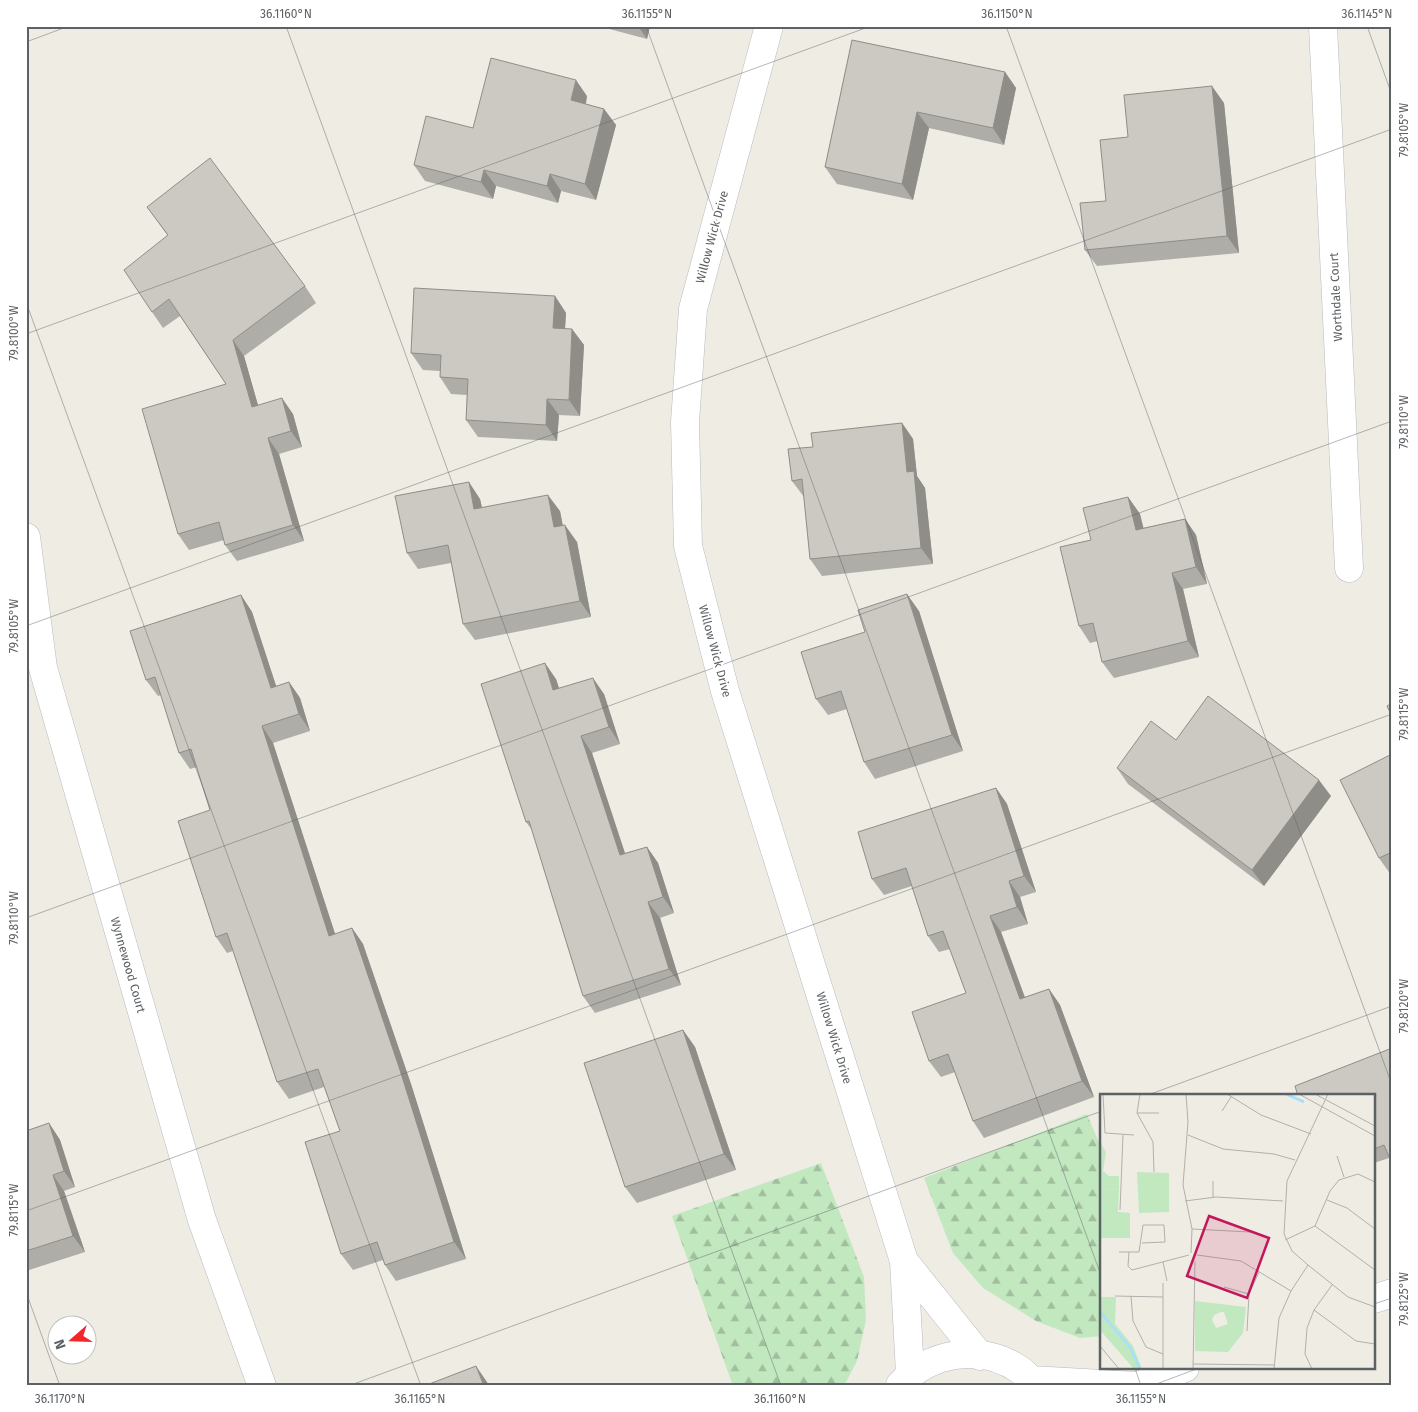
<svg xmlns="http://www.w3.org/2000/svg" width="1418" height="1412" font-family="'Fira Sans',sans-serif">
  <defs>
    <pattern id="forest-firs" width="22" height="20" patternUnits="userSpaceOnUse" patternTransform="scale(1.25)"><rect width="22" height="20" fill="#c2e8bf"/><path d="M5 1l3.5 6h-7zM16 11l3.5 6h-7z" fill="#a1bf9f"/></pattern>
  </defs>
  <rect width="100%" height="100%" fill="#efece4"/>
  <!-- forest -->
  <path fill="url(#forest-firs)" d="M1087 1114 1102 1150V1336L1080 1338 1036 1321 983 1288 953 1253 924 1178Z
    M821 1163 864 1277 866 1320 857 1361 844 1386H733L672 1216Z"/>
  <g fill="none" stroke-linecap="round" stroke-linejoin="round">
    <!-- street casing -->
    <g stroke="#b6babf" stroke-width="29">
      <path id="street" d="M769 26 693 309 685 422 688 546 725 691 904 1261 910 1374
        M1323 26 1349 568
        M26 537 43 668 202 1220 262 1386
        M904 1261 980 1356
        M1374 1299 1392 1293
        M1031 1380 1137 1386 1185 1368
        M900 1385C929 1352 982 1343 1020 1370 1026 1374 1031 1381 1037 1386"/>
    </g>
    <!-- street -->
    <use href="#street" stroke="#fff" stroke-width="28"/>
  </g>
  <!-- wall -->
  <path fill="#afada8" d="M598 26H650L647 39Z
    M852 40 1005 72 1016 88 1004 145 929 128 913 200 837 184 825 167Z
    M587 96 586 104 604 109 616 125 596 200 561 191 558 203 496 186 493 199 425 181 414 165 473 128Z
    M1224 103 1239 253 1097 266 1085 250 1106 201 1128 137Z
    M147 207 305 286 316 303 244 356 258 405 293 414 302 447 279 454 304 541 237 561 225 545 224 540 189 550 178 534 226 384 180 316 163 328 152 312 168 236Z
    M555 296 566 313 565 329H572L584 345 580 416 559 415 557 441 478 437 466 420 467 395 451 394 440 377V371L423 370 411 353Z
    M902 423 913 439 917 476 925 488 933 564 822 576 810 559 804 497 792 481 813 447Z
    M1128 497 1140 514 1143 528 1185 519 1196 535 1207 584 1183 589 1199 657 1114 678 1102 662 1098 641 1090 643 1079 626 1091 540Z
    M480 499 482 508 560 511 563 526 577 542 591 617 475 640 463 624 451 563 418 569 407 553Z
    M241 595 252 612 276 686 289 682 300 698 310 731 273 743 335 934 352 928 363 944 411 1084 466 1259 396 1281 385 1265 383 1260 353 1270 341 1254 340 1131 324 1087 289 1099 277 1082 233 951 227 953 216 937 210 810 197 767 190 769 179 753 161 695 158 696 146 680Z
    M919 611 963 751 875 779 864 762 847 709 828 715 816 699 865 632Z
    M556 679 559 688 604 694 620 744 592 753 625 853 647 847 658 863 674 913 660 918 681 985 595 1013 583 996 532 830 526 822Z
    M1176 740 1331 796 1264 886 1128 784 1117 768Z
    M1392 754V874L1391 875 1379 858Z
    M996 788 1007 804 1036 892 1020 897 1028 924 1001 932 1025 997 1049 989 1060 1005 1094 1097 984 1138 973 1121 955 1072 941 1077 929 1061 966 993 950 949 939 952 928 936 912 886 884 895 872 879Z
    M683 1030 695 1047 736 1170 637 1203 625 1187Z
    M1392 1048V1162L1389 1158 1374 1163V1096Z
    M49 1123 60 1140 75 1187 64 1191 85 1252 26 1271V1131Z"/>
  <!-- shaded-wall -->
  <path fill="#8f8d88" d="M638 26H650L647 39Z
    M1005 72 1016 88 1004 145 993 128Z
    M576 80 587 96 583 117 571 100Z
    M1212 86 1224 103 1239 253 1227 236Z
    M604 109 616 125 596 200 585 184Z
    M917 112 929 128 913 200 902 184Z
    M484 170 496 186 493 199 481 182Z
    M550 174 561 191 558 203 547 186Z
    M555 296 566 313 564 344 553 328Z
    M572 329 584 345 580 416 569 400Z
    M233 340 244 356 263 423 252 407Z
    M282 398 293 414 302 447 291 431Z
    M547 399 559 415 557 441 546 425Z
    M902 423 913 439 917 476 925 488 933 564 921 548 907 472Z
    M268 438 279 454 304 541 293 525Z
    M469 482 480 499 486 526 474 509Z
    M548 495 560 511 566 544 554 527Z
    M1128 497 1140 514 1148 546 1136 530Z
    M1185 519 1196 535 1207 584 1196 567Z
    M565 525 577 542 591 617 580 601Z
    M1172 573 1183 589 1199 657 1188 641Z
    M907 594 919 611 963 751 952 735Z
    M241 595 252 612 282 704 271 688Z
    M545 663 556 679 565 707 553 690Z
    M593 678 604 694 620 744 609 727Z
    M289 682 300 698 310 731 299 714Z
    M262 726 273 743 341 952 329 936Z
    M581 736 592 753 631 872 620 855Z
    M1319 780 1331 796 1264 886 1252 870Z
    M996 788 1007 804 1036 892 1024 876Z
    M647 847 658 863 674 913 663 897Z
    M1009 881 1020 897 1028 924 1017 907Z
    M648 902 660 918 681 985 669 969Z
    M990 916 1001 932 1031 1015 1020 999Z
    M352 928 363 944 411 1084 466 1259 454 1242Z
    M1049 989 1060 1005 1094 1097 1082 1081Z
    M683 1030 695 1047 736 1170 724 1154Z
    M49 1123 60 1140 75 1187 64 1171Z
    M53 1175 64 1191 85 1252 73 1236Z
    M476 1366 487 1382 489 1386H484Z"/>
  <!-- building -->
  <path fill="#ccc9c3" stroke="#8f8d88" d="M852 40 1005 72 993 128 917 112 902 184 825 167Z
    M491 58 576 80 571 100 604 109 585 184 550 174 547 186 484 170 481 182 414 165 426 116 473 128Z
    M1212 86 1227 236 1085 250 1080 203 1106 201 1100 140 1128 137 1124 95Z
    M210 158 305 286 233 340 252 407 282 398 291 431 268 438 293 525 225 545 219 522 178 534 142 409 226 384 169 299 152 312 124 270 168 235 147 207Z
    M414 288 555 296 553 328 572 329 569 400 547 399 546 425 466 420 468 379 440 377 441 355 411 353Z
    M902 423 907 472 914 471 921 548 810 559 802 479 792 481 788 449 813 447 811 433Z
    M469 482 474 509 548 495 554 527 565 525 580 601 463 624 448 545 407 553 395 496Z
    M1128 497 1136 530 1185 519 1196 567 1172 573 1188 641 1102 662 1093 623 1079 626 1060 547 1091 540 1083 508Z
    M907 594 952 735 864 762 841 691 816 699 801 652 865 632 858 610Z
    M241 595 271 688 289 682 299 714 262 726 329 936 352 928 399 1067 454 1242 385 1265 377 1242 341 1254 305 1142 340 1131 318 1069 277 1082 227 933 216 937 178 821 210 810 191 749 179 753 155 677 146 680 130 631Z
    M545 663 553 690 593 678 609 727 581 736 620 855 647 847 663 897 648 902 669 969 583 996 529 821 526 822 481 684Z
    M1208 696 1319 780 1252 870 1117 768 1151 721 1176 740Z
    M1392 703V717L1387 706Z
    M1392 754V852L1379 858 1340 780Z
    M996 788 1024 876 1009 881 1017 907 990 916 1020 999 1049 989 1082 1081 973 1121 948 1054 929 1061 912 1012 966 993 943 931 928 936 906 868 872 879 858 832Z
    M683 1030 724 1154 625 1187 584 1063Z
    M1392 1048V1158L1390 1159 1384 1145 1374 1149V1096H1298L1295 1086Z
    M49 1123 64 1171 53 1175 73 1236 26 1251V1131Z
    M476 1366 484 1386H424Z"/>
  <!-- ticks -->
  <path fill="none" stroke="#5c6165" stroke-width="1" stroke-opacity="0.45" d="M286 26 781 1386M646 26 1102 1278M1006 26 1392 1085M1367 26 1392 95M26 42 69 26M26 302 421 1386M26 334 871 26M26 626 1392 129M26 918 1392 421M1145 1096 1392 1006M26 1211 1392 714M26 1292 60 1386M1374 1304 1392 1298M1135 1368 1141 1386M348 1386 1102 1111M1151 1386 1199 1368"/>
  <g text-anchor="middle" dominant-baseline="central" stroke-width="4" stroke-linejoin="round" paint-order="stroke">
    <!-- street labels -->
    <g font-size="12" fill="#5c6165" stroke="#fff">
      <text transform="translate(712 237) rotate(-75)">Willow Wick Drive</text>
      <text transform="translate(1336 297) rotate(-93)">Worthdale Court</text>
      <text transform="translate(715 651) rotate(75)">Willow Wick Drive</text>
      <text transform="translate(128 965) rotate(74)">Wynnewood Court</text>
      <text transform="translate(834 1038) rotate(73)">Willow Wick Drive</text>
    </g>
  </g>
  <!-- overview -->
  <g transform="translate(1100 1094)">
    <rect width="275" height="275" fill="#efece4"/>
    <path d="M0 48 6 58 3 77 9 82H19V96L4 95V90H0ZM37 78 69 79V118L39 119ZM0 203H16L15 230 33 252 42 275H34L0 236ZM95 207 146 213 143 239 128 258 95 257ZM121 218H124L128 230 116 234 112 226 114 221Z" fill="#c2e8bf" fill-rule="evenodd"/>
    <path d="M0 90H4V95L19 96 18 118 30 119V144H0Z" fill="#c2e8bf"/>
    <path fill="none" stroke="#a4e0ff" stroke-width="2.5" d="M186 0 204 8M0 218 30 253 40 275"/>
    <path fill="none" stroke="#b0b0ad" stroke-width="1" d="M3 0 5 39 34 41M40 0 37 19 53 48 54 78M86 0 88 28 83 91 92 135 91 159M127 0 161 21 211 40M199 0 275 42M215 0 275 32M228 0 187 87 184 140 192 157 208 171 248 203 275 213M122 17 131 3M37 19H59M88 41 123 55 174 60 195 66M237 62 244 83M113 103V87M227 106 247 114 275 135M85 107 116 103 183 107M20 116 23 41M215 132 275 176M92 135 150 138M185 146 215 132 230 97 239 86 258 80 275 88M19 158H39L43 131H64L65 148 42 149M29 158 28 172 32 176 89 161M97 161 141 167 191 197M63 168 67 187M124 193 149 200M15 202 63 203M31 202 33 227 46 253 63 260M214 216 256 247 275 250M147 237 149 200 159 178M0 252 19 275M93 270 175 271M63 275V189M93 275 95 167M174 275 179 224 191 197 208 171M212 275 205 260 207 234 214 216 232 191"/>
    <path fill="#c2185b" fill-opacity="0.15" stroke="#c2185b" stroke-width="2.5" d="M109 122 169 144 147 204 87 182Z"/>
    <rect width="275" height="275" fill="none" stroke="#5c6165" stroke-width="2.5"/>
  </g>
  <!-- border -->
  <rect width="1418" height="1412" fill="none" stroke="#ffffff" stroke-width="55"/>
  <!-- north arrow -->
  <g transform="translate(72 1340) rotate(250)"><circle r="24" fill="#ffffff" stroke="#bec0c1"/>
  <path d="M0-4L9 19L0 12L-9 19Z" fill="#f32629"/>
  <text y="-8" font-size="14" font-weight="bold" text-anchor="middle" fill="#5c6165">N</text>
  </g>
  <rect x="28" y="28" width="1362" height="1356" fill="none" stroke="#5c6165" stroke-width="2"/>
  <g font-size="12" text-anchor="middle" fill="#5c6165">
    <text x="286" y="18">36.1160°N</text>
    <text x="647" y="18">36.1155°N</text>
    <text x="1007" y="18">36.1150°N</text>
    <text x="1367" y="18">36.1145°N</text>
    <text transform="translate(1404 130) rotate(-90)" y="4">79.8105°W</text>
    <text transform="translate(14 333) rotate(-90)" y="4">79.8100°W</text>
    <text transform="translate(1404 422) rotate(-90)" y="4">79.8110°W</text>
    <text transform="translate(14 626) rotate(-90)" y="4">79.8105°W</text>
    <text transform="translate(1404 714) rotate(-90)" y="4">79.8115°W</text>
    <text transform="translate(14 918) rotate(-90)" y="4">79.8110°W</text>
    <text transform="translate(1404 1006) rotate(-90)" y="4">79.8120°W</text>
    <text transform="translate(14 1210) rotate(-90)" y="4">79.8115°W</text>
    <text transform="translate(1404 1299) rotate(-90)" y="4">79.8125°W</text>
    <text x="60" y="1403">36.1170°N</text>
    <text x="420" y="1403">36.1165°N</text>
    <text x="780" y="1403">36.1160°N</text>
    <text x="1141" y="1403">36.1155°N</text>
  </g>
</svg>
